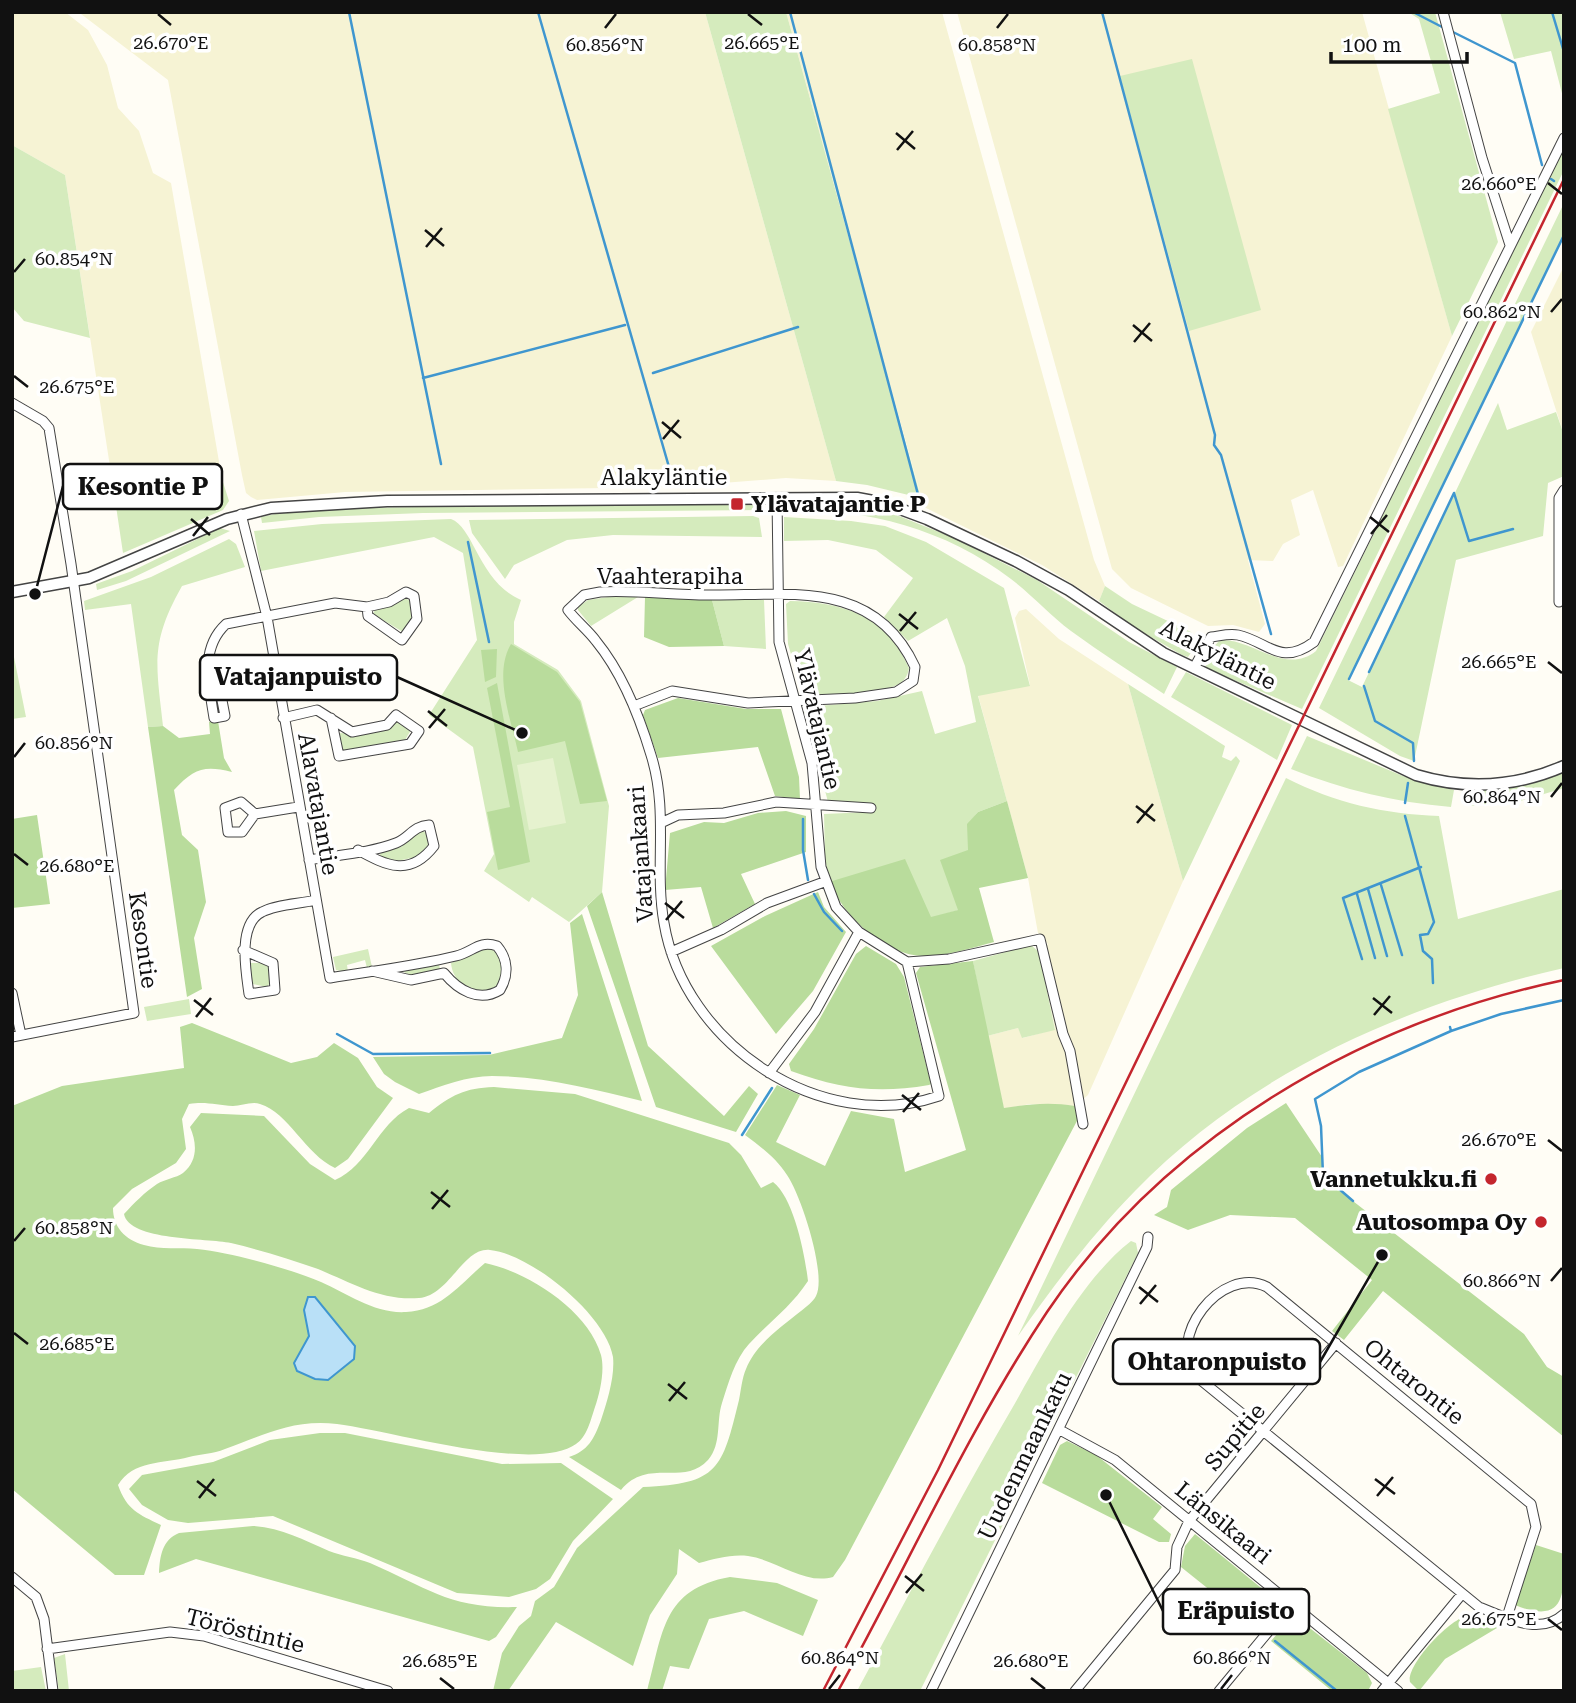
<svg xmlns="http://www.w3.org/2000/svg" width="1576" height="1703" font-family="'Roboto Serif',serif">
  <rect width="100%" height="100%" fill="#fffdf5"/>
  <!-- farmland -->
  <path fill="#f6f3d4" d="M12 12H65L88 30 107 65 118 108 139 131 153 173 171 183 222 479 113 486 65 175 12 145Z
    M83 12H705L836 481 786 478 671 487 345 492 257 500 251 497 246 493 242 475 168 80 81 14Z
    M786 12H942L1094 560 1105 586 1099 601 1042 565 924 507Z
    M957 12H1362L1452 336 1343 566 1338 567 1313 490 1291 500 1300 535 1283 544 1273 561 1248 560 1265 624 1259 632 1233 625 1208 626 1131 588 1112 569Z
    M1564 266V435L1531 332Z
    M1026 609 1059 639 1128 684 1183 881 1088 1095 1075 1106 1030 1104 1004 1109 987 1036 1018 1028 1023 1038 1055 1029 1039 952 1048 944 1038 933 1028 878 978 695 1030 685 1015 618 1019 611Z"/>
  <!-- green -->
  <path fill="#d5ebbd" d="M705 12H786L921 498 867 485 836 481Z
    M1408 12H1435L1498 242 1452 336 1388 109 1440 93 1419 19Z
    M1500 12H1564V101L1551 51 1514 59Z
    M1192 59 1261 310 1189 331 1120 76Z
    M12 145 65 175 90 338 24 321 12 307Z
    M1564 148V170L1302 709 1206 668 1205 656 1220 640C1252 638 1285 676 1316 651Z
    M1564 203V233L1348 680 1362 687 1498 403 1507 430 1556 412 1564 435V476L1548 483 1543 536 1456 560 1414 761 1400 756 1319 708Z
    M222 479 229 501 223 510 123 553 113 486Z
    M827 501 889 512 954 538 1037 580 1129 642 1177 667 1164 694C1133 673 1101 653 1071 631 1050 615 1032 595 1011 579 946 529 867 509 787 509L794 502Z
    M668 503H759L764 510 423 513 319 517 262 523 261 517 285 512 357 508Z
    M753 516 759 518 762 537 613 535 567 540 514 565 505 579 472 533 469 520Z
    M784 517 851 521 885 526 926 542 1004 588 1030 686 978 696 1007 801 978 812 968 824V850L959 910 931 918 829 882 825 857 824 814 869 812 828 802 804 710 806 707 877 701 922 691 935 734 976 722 965 666 947 618 908 641 884 617 913 578 876 550 828 540 784 541Z
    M451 519C474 527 479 582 521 600L514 622V644L558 670 581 701 609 806 602 892 569 922 532 897 529 902 484 871 494 854 473 747 429 715 477 640 463 553 434 537 261 571 254 531 322 524Z
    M220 528 230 531 126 581 97 590 96 584 132 571Z
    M229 539 236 544 245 567 182 586C150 643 156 663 163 726L148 727 131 604 85 610 84 601 151 577Z
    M1105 586 1132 604 1191 632 1198 643 1188 657 1182 655 1132 626 1099 601Z
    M608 597H638L591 626 578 610V607L588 600Z
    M404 598 411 601 413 616 403 632 373 614 375 610Z
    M712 600H764L766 649 724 646Z
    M790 601C842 602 886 615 909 668 908 675 904 682 897 685 880 693 819 697 802 692L788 644 786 604Z
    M12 647 26 717 12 719Z
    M1186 672 1292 725 1277 760 1171 697Z
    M1128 684 1225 746 1222 757 1231 761 1236 756 1240 761 1183 881Z
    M398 720 411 730 405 740 342 752 339 733C363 734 377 737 398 720Z
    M1307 736 1403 776 1454 790 1451 807C1394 802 1344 790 1291 769Z
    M1564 773V788L1517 802 1469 806 1467 801 1473 791 1521 785Z
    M1286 778C1335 803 1384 814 1439 816L1458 919 1564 889V968C1406 1004 1249 1073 1135 1191 1091 1236 1054 1285 1018 1336Z
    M422 830 427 834 429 843 421 856 397 861 379 856 383 850 401 847Z
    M1031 945 1039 952 1055 1030 1022 1038 1018 1028 987 1036 973 961Z
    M486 948C504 951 502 967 502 981 485 1001 453 989 451 963Z
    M368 949 372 967 367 968 365 960 347 965 348 972 336 970 333 957Z
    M249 963H262L269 967 272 980 267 987 253 984Z
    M439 964 440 970 412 976 402 971Z
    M189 999 191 1014 147 1021 144 1007Z
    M1131 1241 1136 1243 1138 1253 920 1691H857C909 1595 959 1499 1014 1405 1044 1352 1082 1279 1131 1241Z
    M65 1654 69 1691H59L54 1658Z
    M41 1667 46 1691H12V1671Z"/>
  <!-- forest -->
  <path fill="#b9dc9c" d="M645 597 712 600 724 646 669 647 644 637Z
    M511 644 557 672 580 702 607 801 580 804 565 741 518 752C511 719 493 674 511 644Z
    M497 649 496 677 485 682 481 650Z
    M497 683 530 862 498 870 487 812 510 807 487 688Z
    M678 698 746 709H781L799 777 800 799 775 796 758 747 658 758 643 715 645 710Z
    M218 721 224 758 232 772C203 765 194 769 174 790L182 835 198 850 206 902 194 938 202 989 187 997 148 727 163 726 179 738 210 734 209 722Z
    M1007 801 1028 878 979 888 994 942C972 948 947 956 924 956 885 956 844 916 829 882L905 859 931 917 958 910 940 860 968 850 967 824 978 812Z
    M786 811 806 816V852L741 874 755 904 713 928 701 887 665 890 670 833 704 822 724 823 758 813Z
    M37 815 50 904 12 908V819Z
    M602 892 648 1046 724 1116 749 1086 758 1094 736 1132 656 1107 587 906Z
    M818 892 824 907 846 932 813 991 776 1034 711 946 765 916Z
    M582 914 642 1101C593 1089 543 1076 492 1076 467 1076 442 1086 419 1094L395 1082 384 1074 373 1057 489 1055 562 1038 578 995 570 923Z
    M866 946 896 964 904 977 931 1084 929 1085C877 1094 841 1089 791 1071L789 1064 814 1029 856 954Z
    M973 961 1004 1108C1028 1104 1051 1102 1075 1106L1078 1119 845 1560 833 1577C804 1585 777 1560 748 1556 731 1554 715 1559 699 1563L679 1549 677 1574 650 1615 633 1666 556 1622 508 1691H493L502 1653 519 1626 531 1616 535 1601 554 1587 577 1548 643 1487C719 1484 722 1469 739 1400 741 1390 742 1378 746 1369 756 1344 781 1327 801 1311 806 1307 813 1302 816 1296 827 1275 801 1195 787 1175 776 1158 761 1147 745 1135L777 1085 800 1095 776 1142 825 1166 851 1111 894 1119 905 1172 966 1150 916 973 920 967Z
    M192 1023 291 1063 317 1057 334 1043 358 1058 377 1087 393 1098 348 1159 335 1168C305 1154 289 1113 260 1104 252 1101 241 1106 233 1106 217 1105 205 1101 189 1104L182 1119 186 1149 176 1163 132 1189 113 1208C113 1227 125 1240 144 1245 161 1250 180 1247 197 1249 233 1253 288 1268 321 1282 348 1294 375 1314 406 1312 442 1310 459 1285 485 1263 528 1272 588 1310 601 1355 605 1370 600 1393 595 1407 591 1419 587 1437 576 1444 535 1474 388 1430 337 1424 292 1419 265 1435 225 1449 213 1454 200 1454 189 1457 163 1464 133 1460 118 1485 127 1510 138 1514 161 1525L144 1575H115L12 1489V1106L62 1086 184 1068 180 1027Z
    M494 1087 575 1094 729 1143 741 1155 761 1188 773 1182C794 1198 805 1255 808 1281 791 1307 769 1322 749 1344 735 1359 728 1384 722 1403 716 1421 722 1444 708 1460 684 1487 648 1457 621 1490L569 1457C588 1451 594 1439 601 1420 607 1402 615 1377 613 1357 606 1315 531 1254 490 1250 463 1247 449 1296 419 1298 381 1301 352 1283 318 1269 290 1259 260 1250 231 1243 207 1238 129 1241 124 1214 134 1203 145 1192 157 1184 165 1179 176 1178 183 1173 198 1161 197 1143 190 1127L201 1113 264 1116 310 1164 335 1180C369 1165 377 1125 409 1108L429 1113C451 1095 465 1088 494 1087Z
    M1286 1103 1322 1157V1177L1524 1334 1547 1367 1564 1377V1437L1383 1291 1344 1340 1332 1331 1372 1280 1295 1218 1230 1215 1188 1230 1154 1215 1167 1207 1171 1190 1247 1128Z
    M320 1433H345L502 1464 561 1463 613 1499 573 1541 550 1579 536 1589 509 1597 457 1593 273 1516 188 1523 168 1520 142 1505 129 1489 142 1475 213 1462 270 1440Z
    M1067 1441 1096 1455 1162 1507 1153 1519 1171 1534 1169 1542H1159L1042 1483 1060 1445Z
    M253 1526C282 1528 303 1540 329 1551 342 1556 357 1558 370 1563 428 1588 450 1609 517 1607L496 1637 489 1641 196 1559 159 1573C160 1556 162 1540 179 1533Z
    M1195 1534 1282 1605 1261 1631 1181 1567 1185 1546Z
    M1536 1545 1564 1554C1564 1592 1567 1626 1515 1605Z
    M730 1577 777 1583 818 1600 803 1636 744 1611 709 1619 689 1669 670 1666 662 1691H647C663 1633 662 1589 730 1577Z
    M1468 1616 1502 1625 1445 1659 1419 1691 1410 1682C1406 1665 1451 1617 1468 1616Z
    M1297 1618 1367 1673 1372 1683 1368 1691H1332L1271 1641 1290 1619Z"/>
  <!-- pitch -->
  <path fill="#e6f2cf" d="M553 758 566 823 529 830 517 765Z"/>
  <!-- water -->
  <path fill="#b9e0f7" stroke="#3f96cf" stroke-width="2" d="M308 1297H315L355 1346 354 1359 328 1380 315 1379 297 1371 294 1363 309 1336 304 1310Z"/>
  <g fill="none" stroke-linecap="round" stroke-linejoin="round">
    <!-- stream -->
    <path stroke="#3f96cf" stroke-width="2.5" d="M349 12 441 464
      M538 12 671 474
      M790 12 920 502
      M1102 12 1215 435 1214 445 1221 455 1271 634
      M1413 12 1444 28
      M1552 12 1564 52
      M1451 31 1515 63 1542 165
      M1551 179 1554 181
      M653 373 798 327
      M423 378 625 325
      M468 542 489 642
      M1369 672 1454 493 1469 541 1513 529
      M1349 679 1564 235
      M1364 686 1375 721 1413 743 1414 761
      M1405 803 1408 783
      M1405 816 1434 922 1428 934 1420 935 1423 951 1432 959 1433 983
      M803 819V850L808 880
      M1381 885 1402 955
      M1368 889 1387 956
      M814 894 824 912 842 931
      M1357 894 1375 958
      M1362 959 1343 898 1421 867
      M1450 1027 1451 1031 1501 1014 1564 1000
      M337 1034 373 1054 490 1053
      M742 1135 772 1088
      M1353 1201 1323 1175 1321 1126 1315 1099 1359 1072 1451 1031
      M1275 1641 1337 1691"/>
    <!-- minor casing -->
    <g stroke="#444" stroke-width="11">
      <path id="minor" d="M1443 12 1482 158 1510 245
        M12 403 43 421 49 428 71 564 134 1013 12 1037
        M777 498 779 642 812 763 821 867 836 907 859 932 907 962 949 959 1040 939 1063 1034 1070 1051 1083 1124
        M241 514 267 617 330 978C372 971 415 966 456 956 473 952 479 940 497 946 508 959 509 975 500 990 479 1003 458 990 444 973L411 980 372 971
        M1559 602V498L1564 490
        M1194 668 1211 637C1220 636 1229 633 1238 635 1269 642 1280 667 1314 642L1564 138
        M209 683 220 690 225 716 214 718C209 685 199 649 226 624L335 603 367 607 389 602 406 592 414 596 417 619 402 640 368 616 367 607
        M634 706 672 691 748 703 855 698 896 692 913 681 915 667C874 578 788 596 708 595 671 595 637 590 600 592L584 595 568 610C576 621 588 630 596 641 623 674 639 715 651 755 669 812 654 867 664 923 684 1044 821 1136 939 1096L907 962
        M283 718 317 710 352 732 387 725 396 715 419 731 410 744 339 756 331 718
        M255 814 241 802 225 808 228 832H242L255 814 298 807
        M663 822 678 815 724 813 776 802 871 808
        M309 860C337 855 370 853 396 843 409 838 413 826 429 825L434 846C410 877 387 866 358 850
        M243 950 273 963 275 990 249 994C246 972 237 924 262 912 277 904 299 904 316 900
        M671 952 721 930 767 903 824 882
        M12 993 21 1035
        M769 1073 815 1012 859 932
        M1060 1430 1115 1460 1398 1691
        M12 1577 36 1597 44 1619 53 1691
        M1507 1617 1536 1527 1531 1504 1267 1287C1221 1264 1164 1339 1197 1377L1479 1607C1506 1617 1539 1637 1564 1614
        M47 1649 170 1632 204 1636 388 1691
        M931 1691 1147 1247 1148 1237
        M1075 1691 1175 1570 1177 1547 1189 1521 1336 1343
        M1219 1691 1292 1603
        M1382 1691 1462 1594"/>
    </g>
    <!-- tertiary casing -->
    <g stroke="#444" stroke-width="13">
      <path id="tertiary" d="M12 592 89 578 227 519 271 508 387 501 857 498 884 503 927 519 1016 561 1069 590 1163 653 1416 775C1466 790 1516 787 1564 766"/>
    </g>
    <!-- minor -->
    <use href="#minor" stroke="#fff" stroke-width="9"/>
    <!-- tertiary -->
    <use href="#tertiary" stroke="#fff" stroke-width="10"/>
    <!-- rail -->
    <path stroke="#c4262e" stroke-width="2.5" d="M823 1691 938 1470 1564 179
      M838 1691C908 1565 967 1432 1047 1312 1165 1137 1360 1023 1564 980"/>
  </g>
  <!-- ticks -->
  <path fill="none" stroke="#111" stroke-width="2.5" d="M158 14 171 25M748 14 762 25M605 28 616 14M997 28 1008 14M896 133 915 149M897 150 913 131M1548 183 1562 194M425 230 444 246M426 247 442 228M14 272 25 259M1551 312 1562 299M1133 325 1152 341M1134 342 1150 323M14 376 28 387M662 422 681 438M663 439 679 420M1370 517 1389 532M191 519 210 535M1371 534 1387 515M193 536 208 517M899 614 918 629M900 631 916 612M1548 662 1562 673M428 711 447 726M429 728 445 709M14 757 25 743M1551 797 1562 783M1136 806 1155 821M1137 823 1153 804M14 854 28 865M665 903 684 918M666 920 682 901M1373 998 1392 1013M194 1000 213 1015M1374 1015 1390 996M196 1017 211 998M902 1095 921 1110M903 1112 919 1093M1548 1140 1562 1151M431 1192 450 1207M432 1209 448 1190M14 1241 25 1228M1551 1281 1562 1268M1139 1287 1158 1302M1140 1304 1156 1285M14 1333 28 1344M668 1384 687 1399M669 1401 685 1382M1375 1479 1395 1494M197 1481 216 1496M1377 1496 1393 1477M199 1498 214 1479M905 1576 924 1591M906 1593 922 1574M1548 1619 1562 1630M440 1678 454 1689M1031 1678 1045 1689M829 1689 840 1675M1221 1689 1232 1675"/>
  <!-- markers -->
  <g fill="#c4262e" stroke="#fff" stroke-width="2.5">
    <rect x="730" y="497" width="14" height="14" rx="3.5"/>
    <circle cx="1491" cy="1179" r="7"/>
    <circle cx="1541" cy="1222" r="7"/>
  </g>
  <g text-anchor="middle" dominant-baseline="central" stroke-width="7" stroke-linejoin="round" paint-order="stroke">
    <!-- street labels -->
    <g font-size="23" fill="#111" stroke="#fff">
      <text x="664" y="477">Alakyläntie</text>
      <text x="670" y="576">Vaahterapiha</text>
      <text transform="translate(1218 655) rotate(27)">Alakyläntie</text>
      <text transform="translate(817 719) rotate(77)">Ylävatajantie</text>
      <text transform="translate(318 804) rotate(80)">Alavatajantie</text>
      <text transform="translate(641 854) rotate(-94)">Vatajankaari</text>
      <text transform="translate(143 940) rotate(82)">Kesontie</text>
      <text transform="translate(1414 1382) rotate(39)">Ohtarontie</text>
      <text transform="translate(1235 1437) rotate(-50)">Supitie</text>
      <text transform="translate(1025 1456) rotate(-64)">Uudenmaankatu</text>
      <text transform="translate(1223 1523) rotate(39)">Länsikaari</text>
      <text transform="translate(245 1631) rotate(14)">Töröstintie</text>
    </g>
    <!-- poi labels -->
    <g font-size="23" font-weight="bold" fill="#111" stroke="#fff" text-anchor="end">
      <text x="751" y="504" text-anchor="start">Ylävatajantie P</text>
      <text x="1477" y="1179">Vannetukku.fi</text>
      <text x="1527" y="1222">Autosompa Oy</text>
    </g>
  </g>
  <g font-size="18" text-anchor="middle" fill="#111" stroke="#fff" stroke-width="7" stroke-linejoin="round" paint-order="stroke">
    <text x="171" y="49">26.670°E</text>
    <text x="762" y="49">26.665°E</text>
    <text x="605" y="51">60.856°N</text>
    <text x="997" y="51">60.858°N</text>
    <text x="1499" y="190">26.660°E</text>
    <text x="74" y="265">60.854°N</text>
    <text x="1502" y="318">60.862°N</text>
    <text x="77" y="393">26.675°E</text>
    <text x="1499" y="668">26.665°E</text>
    <text x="74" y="749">60.856°N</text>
    <text x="1502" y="803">60.864°N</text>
    <text x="77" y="872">26.680°E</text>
    <text x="1499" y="1146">26.670°E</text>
    <text x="74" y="1234">60.858°N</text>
    <text x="1502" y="1287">60.866°N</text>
    <text x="77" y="1350">26.685°E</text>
    <text x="1499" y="1625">26.675°E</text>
    <text x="840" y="1664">60.864°N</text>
    <text x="1232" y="1664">60.866°N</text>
    <text x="440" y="1667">26.685°E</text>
    <text x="1031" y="1667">26.680°E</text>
  </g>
  <!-- callouts -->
  <path fill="none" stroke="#111" stroke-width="2.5" d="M35 594L63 486M522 733L397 677M1382 1255L1320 1362M1106 1495L1163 1611"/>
  <g fill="#111" stroke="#fff" stroke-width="2.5">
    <circle cx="35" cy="594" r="7"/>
    <circle cx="522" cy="733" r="7"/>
    <circle cx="1382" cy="1255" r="7"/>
    <circle cx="1106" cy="1495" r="7"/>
  </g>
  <g fill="#fff" stroke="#111" stroke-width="2.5">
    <rect x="63" y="464" width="159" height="45" rx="7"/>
    <rect x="200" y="655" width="197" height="45" rx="7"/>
    <rect x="1113" y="1339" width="207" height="45" rx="7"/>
    <rect x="1163" y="1589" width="146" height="45" rx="7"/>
  </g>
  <g font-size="24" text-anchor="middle" font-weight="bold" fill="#111">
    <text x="143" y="495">Kesontie P</text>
    <text x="298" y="685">Vatajanpuisto</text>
    <text x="1217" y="1370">Ohtaronpuisto</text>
    <text x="1236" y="1619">Eräpuisto</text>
  </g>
  <!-- border -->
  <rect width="1576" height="1703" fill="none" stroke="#111111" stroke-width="28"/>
  <!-- scale -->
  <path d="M1331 52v10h136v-10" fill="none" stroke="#111111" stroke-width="3.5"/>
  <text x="1342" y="52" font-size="21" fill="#111111" stroke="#ffffff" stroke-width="5" paint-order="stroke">100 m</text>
</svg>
